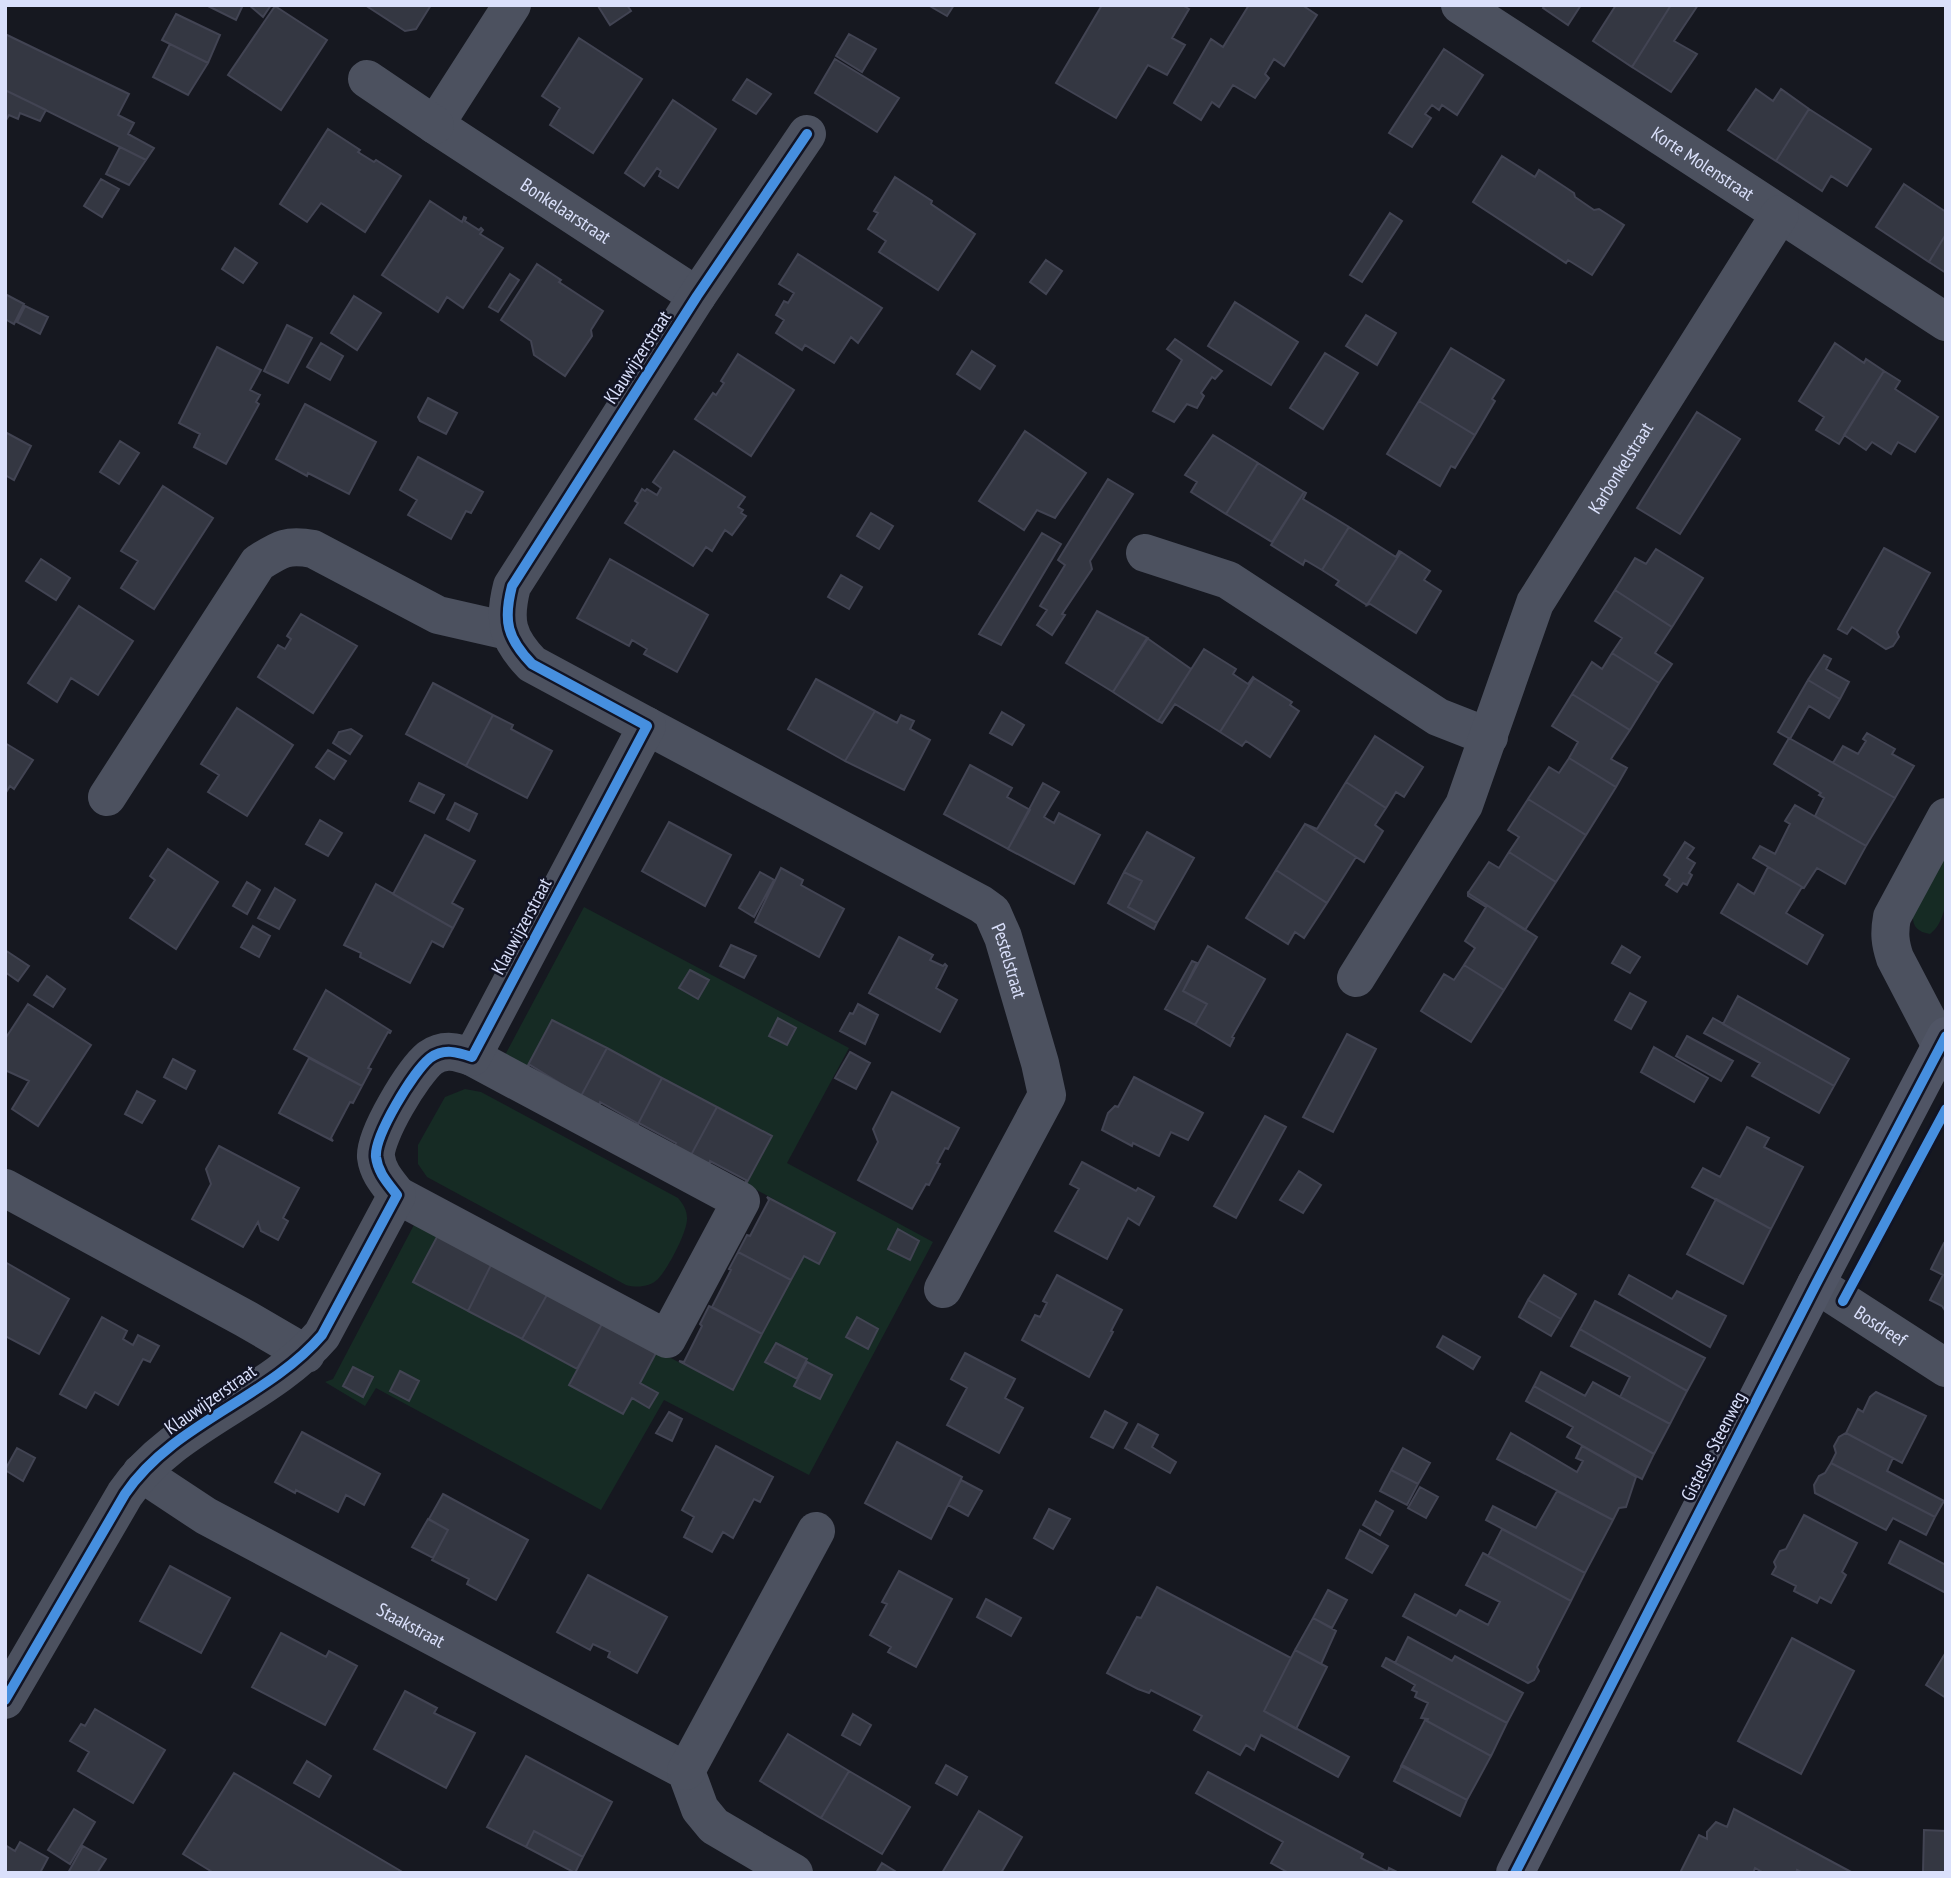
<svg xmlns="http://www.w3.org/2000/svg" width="1951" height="1878" font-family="'PT Sans Narrow',sans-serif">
  <rect width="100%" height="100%" fill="#161820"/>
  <!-- green -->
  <path fill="#162b24" d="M1946 855C1946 881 1951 918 1930 934 1917 932 1912 926 1913 914Z
    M584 907 849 1048 787 1163 933 1242 809 1475 664 1400 601 1510 376 1388 365 1406 325 1382 333 1379 415 1223 438 1235 414 1282 577 1369 569 1385 623 1414 632 1398 649 1408 658 1393 640 1383 657 1351 733 1390 804 1256 819 1264 835 1233 746 1184 771 1135 552 1020 527 1067 505 1055Z
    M465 1089 481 1092 678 1198C683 1204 687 1210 687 1218 688 1231 667 1270 658 1279 650 1287 637 1288 626 1285L427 1177 418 1164V1145L445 1097Z"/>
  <!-- building -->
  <path fill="#343742" stroke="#424453" stroke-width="2" d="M206 5H243L236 20Z
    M249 5H271L263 17Z
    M365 5H431L416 29 405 31Z
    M627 5 631 11 610 25 598 6Z
    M928 5H954L947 16Z
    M1102 5H1182L1189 9 1172 38 1185 45 1167 75 1148 65 1116 118 1056 83Z
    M1249 5H1302L1317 15 1284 66 1274 59 1265 74 1269 78 1255 98 1233 85 1219 107 1212 102 1201 120 1174 103 1211 39 1223 47Z
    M1545 5H1581L1568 25 1543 8Z
    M1616 5H1671L1632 67 1593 41Z
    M1671 5H1698L1674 41 1697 54 1671 92 1632 67Z
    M275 6 327 40 281 110 228 75Z
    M176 14 220 35 208 63 162 40Z
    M5 34 129 94 118 115 134 123 128 134 154 148 146 160 5 90Z
    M849 34 876 49 862 72 836 56Z
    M579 38 642 79 593 153 550 125 560 108 542 96Z
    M170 44 208 63 188 95 153 77Z
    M1444 49 1483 75 1457 115 1442 105 1439 110 1432 105 1425 114 1431 118 1412 147 1389 133Z
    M835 59 899 98 877 132 815 93Z
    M747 79 771 94 756 114 733 100Z
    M1756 89 1773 101 1781 89 1809 109 1776 161 1728 130Z
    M5 90 46 110 40 121 20 113 18 119 9 115 5 122Z
    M673 100 716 129 678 188 659 176 661 171 657 168 644 186 625 173Z
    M1809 109 1871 149 1847 186 1831 176 1822 191 1776 161Z
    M328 129 360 150 358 152 374 162 376 160 401 176 365 232 321 203 307 222 280 204Z
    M120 147 146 160 129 185 106 174Z
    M1502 156 1535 177 1539 170 1574 193 1575 197 1594 210 1599 209 1624 225 1592 275 1568 260 1566 263 1473 202Z
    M895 177 932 201 931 204 975 234 938 290 879 252 886 241 868 229 878 213 874 211Z
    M101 179 119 189 102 217 84 206Z
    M1904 184 1946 212V234L1929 262 1876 227Z
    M430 201 462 222 464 217 466 218 465 221 479 230 481 228 483 230 480 234 503 248 463 308 447 297 438 312 382 275Z
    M1390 213 1402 221 1362 282 1350 275Z
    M1946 234V273L1929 262Z
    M235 248 257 263 243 283 222 269Z
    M798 254 882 308 858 343 851 337 834 363 805 345 802 350 776 333 784 320 776 315 784 301 788 303 794 293 779 284Z
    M1046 260 1062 271 1046 294 1030 282Z
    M537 264 561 280 559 282 603 311 591 330 592 336 565 376 534 355 531 341 501 320Z
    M510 274 519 280 498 312 489 307Z
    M5 294 24 304 14 324 5 319Z
    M354 296 381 313 357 350 331 333Z
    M1235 302 1298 342 1271 385 1208 346Z
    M25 306 48 317 40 334 17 322Z
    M1366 315 1396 333 1377 365 1346 346Z
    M287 325 312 338 288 383 264 371Z
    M1175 339 1222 371 1215 379 1212 377 1201 393 1204 396 1197 408 1187 404 1174 422 1153 411 1182 360 1167 349Z
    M321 343 343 356 330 380 307 367Z
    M1835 343 1864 363 1866 359 1884 371 1839 444 1816 430 1824 417 1799 401Z
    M217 347 261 370 250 390 260 395 256 402 259 404 226 464 194 447 200 434 179 423Z
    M1451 348 1504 380 1492 399 1495 401 1475 435 1419 401Z
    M972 351 995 366 980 389 957 374Z
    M1325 353 1358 373 1323 429 1290 408Z
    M738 354 794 390 751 456 695 419 713 393 716 395 724 383 721 381Z
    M1884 371 1900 381 1895 389 1938 417 1915 452 1898 442 1891 454 1872 442 1866 450 1844 435Z
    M428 398 457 413 446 434 420 421 418 417Z
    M1419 401 1475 435 1455 468 1451 466 1440 486 1387 454Z
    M305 404 376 442 349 494 308 473 307 476 276 459Z
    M1697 412 1740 439 1680 534 1637 508Z
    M1025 431 1086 473 1055 518 1037 510 1024 530 979 501Z
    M5 432 31 446 14 480 5 475Z
    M1213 435 1258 463 1226 514 1191 492 1197 482 1185 475Z
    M120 441 139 453 119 484 100 472Z
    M674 451 745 497 738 507 743 510 741 513 746 516 732 535 725 530 712 551 706 547 693 566 625 523 638 503 635 501 642 489 645 491 647 489 657 495 661 488 653 482Z
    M418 457 483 492 471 513 466 511 451 539 408 515 417 500 400 490Z
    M1258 463 1304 492 1272 542 1226 514Z
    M1108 479 1133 494 1090 561 1092 569 1062 614 1065 615 1052 635 1037 625 1047 610 1040 606 1065 565 1058 560Z
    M163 486 213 518 154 609 121 588 138 561 121 551Z
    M1304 492 1306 493 1303 499 1349 527 1322 570 1305 560 1303 565 1271 545Z
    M871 513 893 526 879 549 857 536Z
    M1349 527 1396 557 1399 551 1401 552 1367 605 1336 585 1339 581 1322 570Z
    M1042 533 1061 544 1001 645 979 634Z
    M1884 548 1930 573 1897 632 1899 637 1893 646 1886 649 1852 627 1847 634 1838 629Z
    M1656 549 1703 578 1672 627 1615 590 1635 558 1646 564Z
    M1401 552 1430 571 1424 580 1441 591 1416 633 1370 604 1367 605Z
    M41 559 70 578 56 600 26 581Z
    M610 559 708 615 677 672 644 654 647 649 632 640 629 646 577 618Z
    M841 575 862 587 849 609 828 597Z
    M1615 590 1672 627 1655 653 1672 664 1659 683 1612 653 1622 638 1595 621Z
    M79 606 133 641 98 695 71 678 57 702 28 683Z
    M1097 611 1148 638 1113 692 1066 663Z
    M301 614 357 646 313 713 258 677 278 645 285 649 291 639 287 636Z
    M1147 638 1191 669 1158 721 1113 692Z
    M1204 649 1236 669 1233 674 1248 684 1253 677 1254 678 1220 732 1175 704 1162 723 1158 721Z
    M1612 653 1659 683 1630 730 1572 694 1592 662 1602 669Z
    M1824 655 1831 659 1826 669 1849 682 1840 699 1808 680Z
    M1254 678 1292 702 1290 705 1299 711 1270 757 1246 741 1242 746 1220 732Z
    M816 679 875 711 845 761 788 729Z
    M1808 680 1840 699 1829 718 1809 706 1790 739 1778 732Z
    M433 683 493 715 466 766 406 734Z
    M1572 694 1630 730 1611 759 1627 768 1616 787 1569 758 1578 742 1552 726Z
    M237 708 293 745 247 816 208 792 219 775 201 764Z
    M875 711 897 723 901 715 914 721 910 729 930 740 904 790 845 761Z
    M1002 712 1024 725 1012 745 990 733Z
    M493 715 513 725 511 729 552 751 527 798 466 766Z
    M351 729 362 736 350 754 333 743 339 732Z
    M1867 733 1895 749 1892 754 1914 766 1895 798 1833 763 1843 746 1858 754 1866 741 1863 739Z
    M1375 736 1423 767 1404 797 1396 792 1386 808 1346 782Z
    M1789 738 1895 798 1866 846 1815 816 1824 798 1819 795 1821 793 1774 764Z
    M5 743 33 760 14 789 10 786 5 794Z
    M328 750 346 761 334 779 316 767Z
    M1569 758 1616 787 1586 835 1528 799 1549 767 1559 773Z
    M970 765 1012 788 1007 797 1030 810 1008 849 944 814Z
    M1346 782 1386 808 1375 825 1383 831 1364 862 1305 824 1317 829Z
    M419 783 444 795 434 813 410 801Z
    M1043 783 1059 792 1044 817 1054 823 1059 813 1100 835 1074 884 1008 849Z
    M1528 799 1586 835 1556 882 1509 852 1519 837 1508 830Z
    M455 803 477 814 469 831 447 819Z
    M1795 805 1866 846 1845 884 1817 868 1804 888 1753 858 1760 846 1775 854 1790 824 1785 821Z
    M320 820 342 833 328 856 306 844Z
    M669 822 731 855 705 906 642 871Z
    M1305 824 1356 857 1327 903 1276 870Z
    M1147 832 1194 858 1157 923 1128 907 1142 881 1124 872Z
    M425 835 475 861 452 903 463 909 453 928 393 894Z
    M1685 842 1694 848 1687 858 1695 863 1689 873 1692 875 1687 885 1683 883 1677 892 1666 885 1670 879 1664 875Z
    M168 849 218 882 176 949 130 918 155 880 150 876Z
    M1509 852 1556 882 1525 930 1468 893 1489 862 1499 868Z
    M1768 867 1802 887 1786 913 1823 935 1807 964 1721 913 1738 884 1754 894Z
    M781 868 803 880 801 885 844 909 819 957 755 922Z
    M1276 870 1327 903 1304 938 1295 932 1288 944 1246 918Z
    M760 872 774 880 754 917 739 908Z
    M1124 872 1142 881 1128 907 1157 923 1154 929 1108 903Z
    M247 882 260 890 247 914 233 906Z
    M376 884 453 928 443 947 432 941 410 983 360 957 361 953 344 945Z
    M275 888 295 900 279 929 258 918Z
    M1468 893 1537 937 1504 990 1464 965 1475 948 1465 941 1486 907 1468 896Z
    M253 926 270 936 259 957 241 947Z
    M899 937 933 955 930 960 943 966 945 964 947 966 936 988 957 1000 940 1032 869 993Z
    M731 945 756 956 744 978 720 966Z
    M1208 946 1265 979 1232 1037 1234 1038 1230 1046 1195 1025 1207 1004 1183 991Z
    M1622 946 1640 957 1630 973 1612 963Z
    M5 950 29 966 18 981 5 972Z
    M1192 961 1197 963 1183 991 1207 1004 1195 1025 1165 1009Z
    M1464 965 1504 990 1471 1042 1421 1011 1444 974 1454 980Z
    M690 970 709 980 698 999 679 988Z
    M47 976 65 989 53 1007 34 995Z
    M326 990 391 1031 390 1033 388 1032 368 1068 371 1069 362 1086 294 1049Z
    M1630 993 1646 1002 1631 1029 1615 1020Z
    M1738 996 1849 1059 1834 1086 1723 1024Z
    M28 1004 91 1045 38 1126 12 1109 29 1081 5 1070V1039Z
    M858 1004 878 1015 865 1044 840 1031 850 1013 853 1014Z
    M778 1018 796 1028 787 1045 769 1036Z
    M1713 1018 1834 1086 1819 1113 1752 1076 1760 1063 1704 1033Z
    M552 1020 607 1048 581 1096 530 1065 527 1067Z
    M1347 1034 1376 1049 1333 1132 1303 1117Z
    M1687 1036 1733 1061 1721 1081 1676 1056Z
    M1654 1047 1708 1078 1694 1102 1641 1072Z
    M607 1048 662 1078 637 1126V1123L600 1102 599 1106 581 1096Z
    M850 1052 870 1063 856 1089 835 1078Z
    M309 1058 362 1086 353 1103 350 1102 331 1138 333 1141 279 1113Z
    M173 1059 195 1071 186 1089 164 1077Z
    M1134 1077 1203 1113 1188 1140 1171 1132 1159 1156 1133 1143 1132 1146 1102 1130 1108 1113 1115 1106 1118 1107Z
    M662 1078 717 1107 691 1155 674 1146 676 1143 639 1123 637 1126Z
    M137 1091 155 1101 142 1123 125 1114Z
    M892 1092 959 1128 948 1149 945 1148 937 1163 940 1164 929 1185 926 1184 912 1209 858 1180 878 1142 873 1129Z
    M717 1107 772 1136 746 1184V1180L710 1161 709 1164 691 1155Z
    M1265 1116 1286 1127 1236 1218 1214 1206Z
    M1747 1127 1769 1138 1764 1147 1803 1167 1771 1229 1692 1187 1703 1168 1720 1177Z
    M219 1146 299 1188 283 1218 288 1221 278 1240 261 1231 258 1222 243 1247 192 1219 211 1184 206 1169Z
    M1082 1162 1136 1191 1138 1188 1154 1197 1139 1225 1128 1218 1107 1259 1055 1231 1079 1189 1070 1184Z
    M1299 1171 1321 1185 1303 1213 1280 1200Z
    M767 1197 835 1233 819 1264 804 1256 791 1280 738 1252 747 1235 750 1236 769 1200Z
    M1716 1199 1771 1229 1743 1284 1687 1254Z
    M898 1229 919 1241 910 1260 888 1249Z
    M438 1235 492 1263 468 1311 413 1282Z
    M1944 1243 1946 1244V1312L1942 1306 1930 1300 1943 1275 1931 1269Z
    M738 1252 791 1280 762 1334 712 1307 731 1270 729 1269Z
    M5 1262 69 1299 39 1354 5 1336Z
    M492 1263 548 1293 522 1339 468 1311Z
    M1057 1275 1122 1310 1111 1331 1113 1332 1089 1377 1022 1340 1035 1315 1040 1317 1047 1303 1043 1301Z
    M1544 1275 1576 1294 1561 1319 1528 1300Z
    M1629 1275 1672 1299 1677 1291 1726 1316 1710 1347 1619 1294Z
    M548 1293 603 1322 577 1369 522 1339Z
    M1528 1300 1561 1319 1551 1336 1519 1317Z
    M1595 1301 1705 1358 1687 1391 1580 1329Z
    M709 1306 762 1334 733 1390 679 1361 684 1362 702 1326 700 1324Z
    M102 1317 127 1331 123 1339 133 1345 138 1335 159 1346 150 1362 143 1359 118 1405 95 1392 86 1408 60 1394Z
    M857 1317 878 1329 868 1349 846 1337Z
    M603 1322 657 1351 640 1383 658 1393 649 1408 632 1398 623 1414 569 1385Z
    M1580 1329 1687 1391 1670 1424 1620 1397 1630 1377 1571 1346Z
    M1443 1336 1480 1357 1473 1369 1437 1347Z
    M776 1343 807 1359 797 1379 765 1362Z
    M965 1353 1015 1379 1005 1398 1023 1408 999 1453 947 1425 967 1388 951 1379Z
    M807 1362 832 1375 820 1399 794 1386Z
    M353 1367 373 1377 363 1397 343 1386Z
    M400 1371 419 1381 409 1401 390 1391Z
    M1541 1372 1585 1396 1593 1382 1670 1424 1654 1454 1534 1386Z
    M1534 1386 1654 1454 1642 1479 1567 1437 1573 1427 1526 1401Z
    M1876 1392 1926 1416 1902 1463 1846 1433 1858 1409 1863 1412 1870 1397Z
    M1105 1411 1127 1423 1113 1448 1091 1437Z
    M669 1412 682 1419 672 1441 656 1433Z
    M1138 1424 1158 1435 1152 1447 1176 1462 1170 1473 1125 1448Z
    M302 1432 380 1474 364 1505 346 1495 338 1512 296 1490 295 1493 275 1482Z
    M1511 1433 1577 1472 1583 1461 1576 1458 1582 1446 1636 1477 1626 1507 1619 1508 1613 1520 1497 1459Z
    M1846 1433 1893 1458 1887 1471 1944 1501 1935 1517 1831 1463 1836 1453 1834 1446 1839 1437Z
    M897 1442 962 1477 931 1539 865 1503Z
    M716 1446 773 1477 760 1502 754 1499 733 1538 723 1532 712 1552 684 1537 694 1517 682 1510Z
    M17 1448 35 1458 23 1481 5 1470Z
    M1403 1448 1430 1463 1418 1484 1391 1470Z
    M1831 1463 1935 1517 1926 1535 1893 1518 1886 1530 1815 1493 1814 1485 1819 1476 1825 1473Z
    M1391 1470 1418 1484 1407 1505 1380 1491Z
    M961 1480 982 1491 968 1516 948 1505Z
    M1420 1487 1438 1497 1426 1518 1408 1508Z
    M1557 1491 1613 1520 1585 1573 1486 1520 1493 1506 1536 1528Z
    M443 1494 528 1540 496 1600 467 1584 469 1579 432 1560 448 1530 429 1519Z
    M1376 1501 1393 1511 1380 1535 1363 1525Z
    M1049 1509 1070 1519 1053 1549 1034 1538Z
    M1804 1515 1857 1543 1842 1572 1846 1575 1831 1603 1820 1597 1817 1603 1794 1591 1796 1586 1772 1574 1776 1567 1774 1562 1780 1551 1786 1549Z
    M428 1519 448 1530 433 1558 412 1547Z
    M1502 1529 1585 1573 1571 1601 1488 1556Z
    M1360 1530 1388 1546 1372 1573 1346 1558Z
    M1900 1541 1946 1565V1593L1889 1563Z
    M1483 1553 1571 1601 1537 1667 1539 1671 1534 1680 1528 1683 1403 1616 1415 1594 1456 1616 1460 1610 1488 1625 1500 1602 1466 1585Z
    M170 1566 230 1598 201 1653 140 1621Z
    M899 1571 952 1599 916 1667 888 1652 891 1647 870 1635 887 1604 882 1602Z
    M588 1575 667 1617 637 1673 608 1657 610 1652 593 1644 590 1650 557 1632Z
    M1157 1587 1291 1658 1264 1711 1349 1757 1338 1777 1261 1735 1254 1750 1246 1745 1240 1755 1194 1730 1202 1716 1151 1690 1149 1693 1138 1689 1107 1673 1137 1617 1141 1618Z
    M1328 1590 1347 1600 1332 1628 1313 1618Z
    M986 1599 1021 1618 1011 1636 977 1617Z
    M1313 1618 1336 1631 1321 1664 1295 1650Z
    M281 1633 326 1657 329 1651 357 1666 325 1725 252 1687Z
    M1408 1637 1452 1661 1455 1656 1523 1693 1507 1723 1395 1663Z
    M1792 1638 1854 1671 1801 1774 1738 1741Z
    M1295 1650 1327 1667 1296 1729 1264 1711Z
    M1946 1652V1698L1926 1685Z
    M1386 1658 1507 1723 1491 1756 1427 1721 1428 1719 1421 1718 1428 1703 1415 1697 1417 1692 1412 1690 1415 1685 1382 1666Z
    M405 1691 437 1708 434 1713 475 1733 446 1788 374 1749Z
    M95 1709 165 1750 133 1803 78 1771 89 1752 70 1741 81 1724 85 1726Z
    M853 1714 871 1725 860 1745 842 1735Z
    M1425 1720 1491 1756 1467 1800 1401 1766Z
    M788 1734 849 1771 821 1818 760 1781Z
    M526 1756 612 1802 583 1857 534 1831 526 1847 487 1827Z
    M307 1761 331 1776 319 1797 294 1783Z
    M946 1765 967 1777 957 1795 936 1783Z
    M1402 1765 1467 1800 1460 1816 1394 1781Z
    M849 1771 910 1807 882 1854 821 1818Z
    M1208 1772 1363 1854 1361 1858 1388 1872 1389 1868 1399 1873H1289L1271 1863 1283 1842 1196 1793Z
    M234 1773 299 1811 404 1873H214L183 1854Z
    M74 1809 95 1822 70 1864 48 1850Z
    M1734 1809 1853 1873H1803L1797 1870 1796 1873H1764L1755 1868 1753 1873H1680L1699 1835 1707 1839V1832L1716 1822 1727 1827Z
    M979 1811 1022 1837 1001 1873H942Z
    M1924 1830 1946 1831V1873H1923Z
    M534 1831 583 1857 575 1873 526 1847Z
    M20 1842 48 1858 40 1873H5V1845L15 1851Z
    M83 1846 106 1859 97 1873H68Z
    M882 1863 898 1873H876Z"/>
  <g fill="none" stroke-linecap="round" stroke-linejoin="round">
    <!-- street -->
    <g stroke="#4c515f" stroke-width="38">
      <path id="s1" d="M512 5 435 125 697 296"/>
      <path id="s2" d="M1460 5 1946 322"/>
      <path d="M367 79 435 125"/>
      <path d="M1145 553 1228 580 1438 717 1489 737"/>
      <path id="s3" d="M647 726 981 904 992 912 1003 937 1040 1063 1047 1095 943 1289"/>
      <path d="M107 797 258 563C280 549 287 544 313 549L438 615 508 631"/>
      <path id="s4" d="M1356 978 1464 805 1535 603 1780 214"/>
      <path d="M1941 1046 1895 958C1890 943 1889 933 1892 917L1946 817"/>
      <path d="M5 1188 246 1319 306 1354"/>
      <path d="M397 1195 667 1339 741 1201 472 1057"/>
      <path id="s5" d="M1816 1284 1946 1368"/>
      <path id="s6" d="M141 1473 206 1516 686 1771 700 1809 714 1826 794 1873"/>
      <path d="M5 1700 125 1494C173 1423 267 1399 322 1335L397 1195C388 1183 378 1173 376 1157 374 1136 413 1072 430 1058 444 1048 457 1052 472 1057L647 726 532 664C507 638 503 621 512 586L697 296 807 134"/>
      <path d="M686 1771 816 1531"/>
    </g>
    <!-- secondary -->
    <path stroke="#505565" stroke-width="38" d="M1515 1873 1816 1284 1946 1036"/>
    <!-- cycleway casing -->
    <g stroke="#121424" stroke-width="15">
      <path id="cycleway" d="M1843 1301 1946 1109
        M5 1700 125 1494C173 1423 267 1399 322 1335L397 1195C388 1183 378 1173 376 1157 374 1136 413 1072 430 1058 444 1048 457 1052 472 1057L647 726 532 664C507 638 503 621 512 586L697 296 807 134
        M1515 1873 1816 1284 1946 1036"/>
    </g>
    <!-- cycleway -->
    <use href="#cycleway" stroke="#468fdf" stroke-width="10"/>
  </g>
  <g text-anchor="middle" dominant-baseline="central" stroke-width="5" stroke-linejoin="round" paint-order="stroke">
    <!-- street labels -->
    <g font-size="19" fill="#dae0fb" stroke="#121424">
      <text stroke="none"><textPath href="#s2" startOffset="290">Korte Molenstraat</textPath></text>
      <text stroke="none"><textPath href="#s1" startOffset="299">Bonkelaarstraat</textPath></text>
      <text transform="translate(637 357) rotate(-57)">Klauwijzerstraat</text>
      <text stroke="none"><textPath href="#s4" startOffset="578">Karbonkelstraat</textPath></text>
      <text transform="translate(521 926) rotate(-62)">Klauwijzerstraat</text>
      <text stroke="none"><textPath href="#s3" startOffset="444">Pestelstraat</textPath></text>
      <text stroke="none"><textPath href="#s5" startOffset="77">Bosdreef</textPath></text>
      <text transform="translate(210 1399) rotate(-35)">Klauwijzerstraat</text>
      <text transform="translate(1713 1446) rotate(-63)">Gistelse Steenweg</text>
      <text stroke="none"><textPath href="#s6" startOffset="310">Staakstraat</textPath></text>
    </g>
  </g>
  <!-- border -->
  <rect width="1951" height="1878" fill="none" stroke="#dae0fb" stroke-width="14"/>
</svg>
